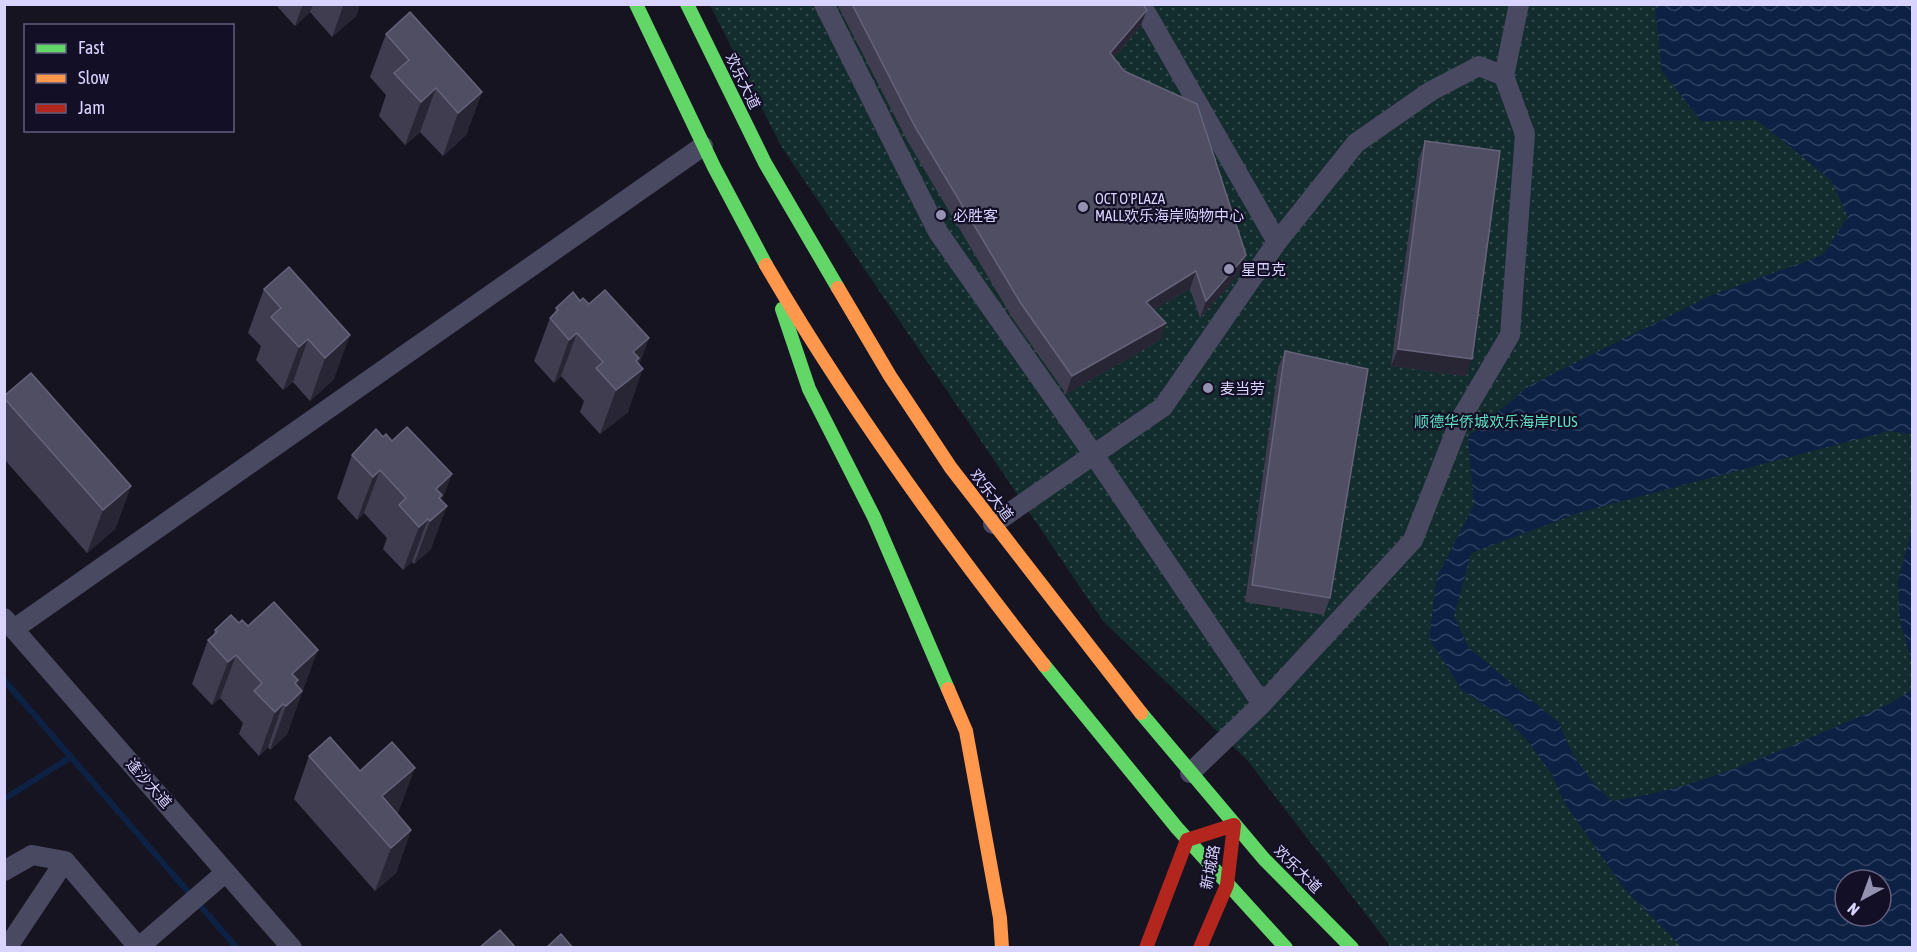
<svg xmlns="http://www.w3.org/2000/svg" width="1917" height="952" font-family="'Asap Condensed','Noto Sans SC',sans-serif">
  <defs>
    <pattern id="park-dots" width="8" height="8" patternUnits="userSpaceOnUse" patternTransform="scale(1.5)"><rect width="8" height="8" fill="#132c2d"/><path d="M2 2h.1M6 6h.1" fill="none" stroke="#354a4c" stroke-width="1.8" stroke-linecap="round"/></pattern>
    <pattern id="water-waves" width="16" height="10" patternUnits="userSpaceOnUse" patternTransform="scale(1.5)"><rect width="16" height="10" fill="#0d2144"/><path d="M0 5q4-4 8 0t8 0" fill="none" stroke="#304060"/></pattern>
  </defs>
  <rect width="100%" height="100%" fill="#161421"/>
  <!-- park -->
  <path fill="url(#park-dots)" fill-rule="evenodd" d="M710 5H1912V947H1391L1247 760 1103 621 781 146ZM1845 880H1881V916H1845Z"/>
  <!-- water -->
  <path fill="url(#water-waves)" fill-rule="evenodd" d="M1655 5H1912V434L1889 431 1584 511 1471 553 1454 616 1469 648 1559 723 1573 755 1593 783 1612 801C1706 789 1799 741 1887 705L1912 690V947H1682L1624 888 1564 802 1552 774 1527 740 1507 719 1463 691 1429 639 1437 577 1474 505 1468 437 1529 386 1710 296 1823 255 1848 217 1831 180 1757 120 1701 121 1662 71ZM1845 880H1881V916H1845Z
    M1912 530V664L1900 620 1898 580Z"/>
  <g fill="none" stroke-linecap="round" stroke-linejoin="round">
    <!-- stream -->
    <path stroke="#0d2144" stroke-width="6" d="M4 680 237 948
      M4 799 71 757"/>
    <!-- street -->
    <path stroke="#4a4962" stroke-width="20" d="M824 4 938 232 1094 455 1262 704
      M1141 4 1277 242
      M1504 76 1519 4
      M993 524 1163 407 1277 242 1356 143 1431 91 1479 66 1504 76 1525 134 1510 335 1460 420 1413 540 1262 704 1190 773
      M4 618 292 948
      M14 629 703 146
      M4 871 32 855 65 861 139 948
      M139 947 226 872
      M7 948 65 861"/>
    <!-- fast -->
    <path stroke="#63d668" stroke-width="14" d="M636 4 714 167 766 265
      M687 4 765 163 838 288
      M782 309 809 389 874 517 948 689
      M1044 665 1177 828 1286 948
      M1141 713 1264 859 1352 948"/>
    <!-- slow -->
    <path stroke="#ff974d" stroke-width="14" d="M766 265C847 404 944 538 1044 665
      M838 288 890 376 951 468 1141 713
      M948 689 966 731 1000 918 1002 948"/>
    <!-- jam -->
    <path stroke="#b3261e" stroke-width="14" d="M1146 948 1187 840 1234 825 1227 885 1200 948"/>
  </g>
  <!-- wall -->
  <path fill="#403d50" d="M275 4H360L356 16 332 37 310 12 295 26Z
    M837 4H1142L1147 10 1140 27 1114 58 1246 255 1240 273 1200 318 1190 289 1154 310 1160 340 1066 394 1013 319 908 142Z
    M386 34 482 92 466 135 443 156 420 132 405 145 379 116 386 95 370 77Z
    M1425 141 1466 376 1391 366 1419 158Z
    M289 267 334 379 310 401 293 382 283 390 256 360 261 346 248 333 264 289Z
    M580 301 589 304 649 338 639 364 628 412 600 434 580 412 584 401 561 376 554 383 534 361 550 318 554 314 556 308Z
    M1285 351 1330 598 1324 615 1245 602 1278 368Z
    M4 396 131 486 115 529 87 553 4 459Z
    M383 437 392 441 442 501 431 549 414 564 412 562 403 570 383 549 387 538 364 513 357 520 337 498 352 455Z
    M215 630 302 693 301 694 287 734 270 750 268 747 259 756 239 734 243 723 220 698 212 705 192 684 208 640 213 636Z
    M309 756 360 771 399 811 397 813 411 830 396 873 375 891 294 799Z"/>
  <!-- shaded-wall -->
  <path fill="#282635" d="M303 4H313L310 12 295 26Z
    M344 4H360L356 16 332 37Z
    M1147 10 1140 27 1104 70 1110 53Z
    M436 88 420 132 405 145 421 102Z
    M482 92 466 135 443 156 458 113Z
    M1246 255 1240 273 1200 318 1206 301Z
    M1196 271 1190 289 1139 319 1146 302Z
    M1166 323 1160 340 1066 394 1072 376Z
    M577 333 561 376 554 383 569 340Z
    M350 335 334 379 310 401 325 358Z
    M649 338 635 376 643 369 628 412 600 434 616 390 633 352Z
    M308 339 293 382 283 390 299 347Z
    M1398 349 1472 359 1466 376 1391 366Z
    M380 470 364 513 357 520 373 477Z
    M452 474 437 514 447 506 431 549 414 564 430 521 428 519 412 562 403 570 419 527 436 489Z
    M131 486 115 529 87 553 103 510Z
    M318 650 287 734 270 750 286 706 283 704 268 747 259 756 275 712 292 674Z
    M236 655 220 698 212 705 228 662Z
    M415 768 399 811 376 831 382 796Z
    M411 830 396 873 375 891 391 848Z"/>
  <!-- building -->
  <path fill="#504e63" stroke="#66637b" stroke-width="1.5" d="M852 4H1142L1144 6 1147 10 1110 53 1124 71 1197 104 1246 255 1206 301 1196 271 1146 302 1166 323 1072 376 1020 302 914 125Z
    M410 12 482 92 458 113 436 88 421 102 394 73 409 60 386 34Z
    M1425 141 1500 151 1472 359 1398 349Z
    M289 267 350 335 325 358 308 339 299 347 271 317 281 308 264 289Z
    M605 290 649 338 633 352 639 358 636 361 643 369 616 390 596 368 603 362 577 333 569 340 550 318 558 310 556 308 573 292 580 301 583 298 589 304Z
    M1285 351 1368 369 1330 598 1252 585Z
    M31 373 131 486 103 510 4 398V396Z
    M407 427 452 474 436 489 442 495 439 498 447 506 430 521 428 519 419 527 399 505 406 498 380 470 373 477 352 455 376 429 383 437 386 434 392 441Z
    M274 602 318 650 292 674 298 680 295 683 302 691 286 706 283 704 275 712 254 691 262 683 236 655 228 662 208 640 217 632 215 630 231 615 239 623 242 620 248 626Z
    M330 737 360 771 392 742 415 768 382 796 411 830 391 848 309 756Z
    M500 930 516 948H479Z
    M561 934 573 948H546Z"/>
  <!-- markers -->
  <g fill="#9591b1" stroke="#130f26" stroke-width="2">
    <circle cx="1083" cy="207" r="6"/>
    <circle cx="941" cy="215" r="6"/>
    <circle cx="1229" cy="269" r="6"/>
    <circle cx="1208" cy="388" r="6"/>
  </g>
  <g text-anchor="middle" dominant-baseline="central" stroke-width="4.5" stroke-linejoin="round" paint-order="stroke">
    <!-- street labels -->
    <g font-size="15" fill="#d9d4ff" stroke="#130f26">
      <text transform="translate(743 81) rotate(64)">欢乐大道</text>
      <text transform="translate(992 495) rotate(53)">欢乐大道</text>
      <text transform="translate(149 783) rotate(49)">逢沙大道</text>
      <text transform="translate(1210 867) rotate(-79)">新城路</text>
      <text transform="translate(1298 869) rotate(45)">欢乐大道</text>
    </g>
    <!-- poi labels -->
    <g font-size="15" fill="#d9d4ff" stroke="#130f26" text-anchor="start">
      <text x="1095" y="198">OCT O'PLAZA<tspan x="1095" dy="17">MALL欢乐海岸购物中心</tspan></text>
      <text x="953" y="215">必胜客</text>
      <text x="1241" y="269">星巴克</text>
      <text x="1220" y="388">麦当劳</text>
    </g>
    <!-- park labels -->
    <g font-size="15" fill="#5fe0c0" stroke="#130f26">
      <text x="1496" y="421">顺德华侨城欢乐海岸PLUS</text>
    </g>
  </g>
  <!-- border -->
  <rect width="1917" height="952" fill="none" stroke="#d9d4ff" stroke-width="12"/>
  <!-- legend -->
  <rect x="24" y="24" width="210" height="108" fill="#130f26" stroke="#625e7d" stroke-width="1.5"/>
  <rect x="36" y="44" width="30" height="9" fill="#63d668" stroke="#625e7d" stroke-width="1.5"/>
  <text x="78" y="54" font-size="18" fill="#d9d4ff">Fast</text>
  <rect x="36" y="74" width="30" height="9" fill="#ff974d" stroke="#625e7d" stroke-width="1.5"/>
  <text x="78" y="84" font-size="18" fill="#d9d4ff">Slow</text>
  <rect x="36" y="104" width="30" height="9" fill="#b3261e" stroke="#625e7d" stroke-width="1.5"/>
  <text x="78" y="114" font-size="18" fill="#d9d4ff">Jam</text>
  <!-- north arrow -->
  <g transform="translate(1863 898) rotate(221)"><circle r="28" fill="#130f26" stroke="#625e7d" stroke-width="1.5"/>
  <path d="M0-4.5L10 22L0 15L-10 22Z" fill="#9591b1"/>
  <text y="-9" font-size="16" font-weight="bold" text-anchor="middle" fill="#d9d4ff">N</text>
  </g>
</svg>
